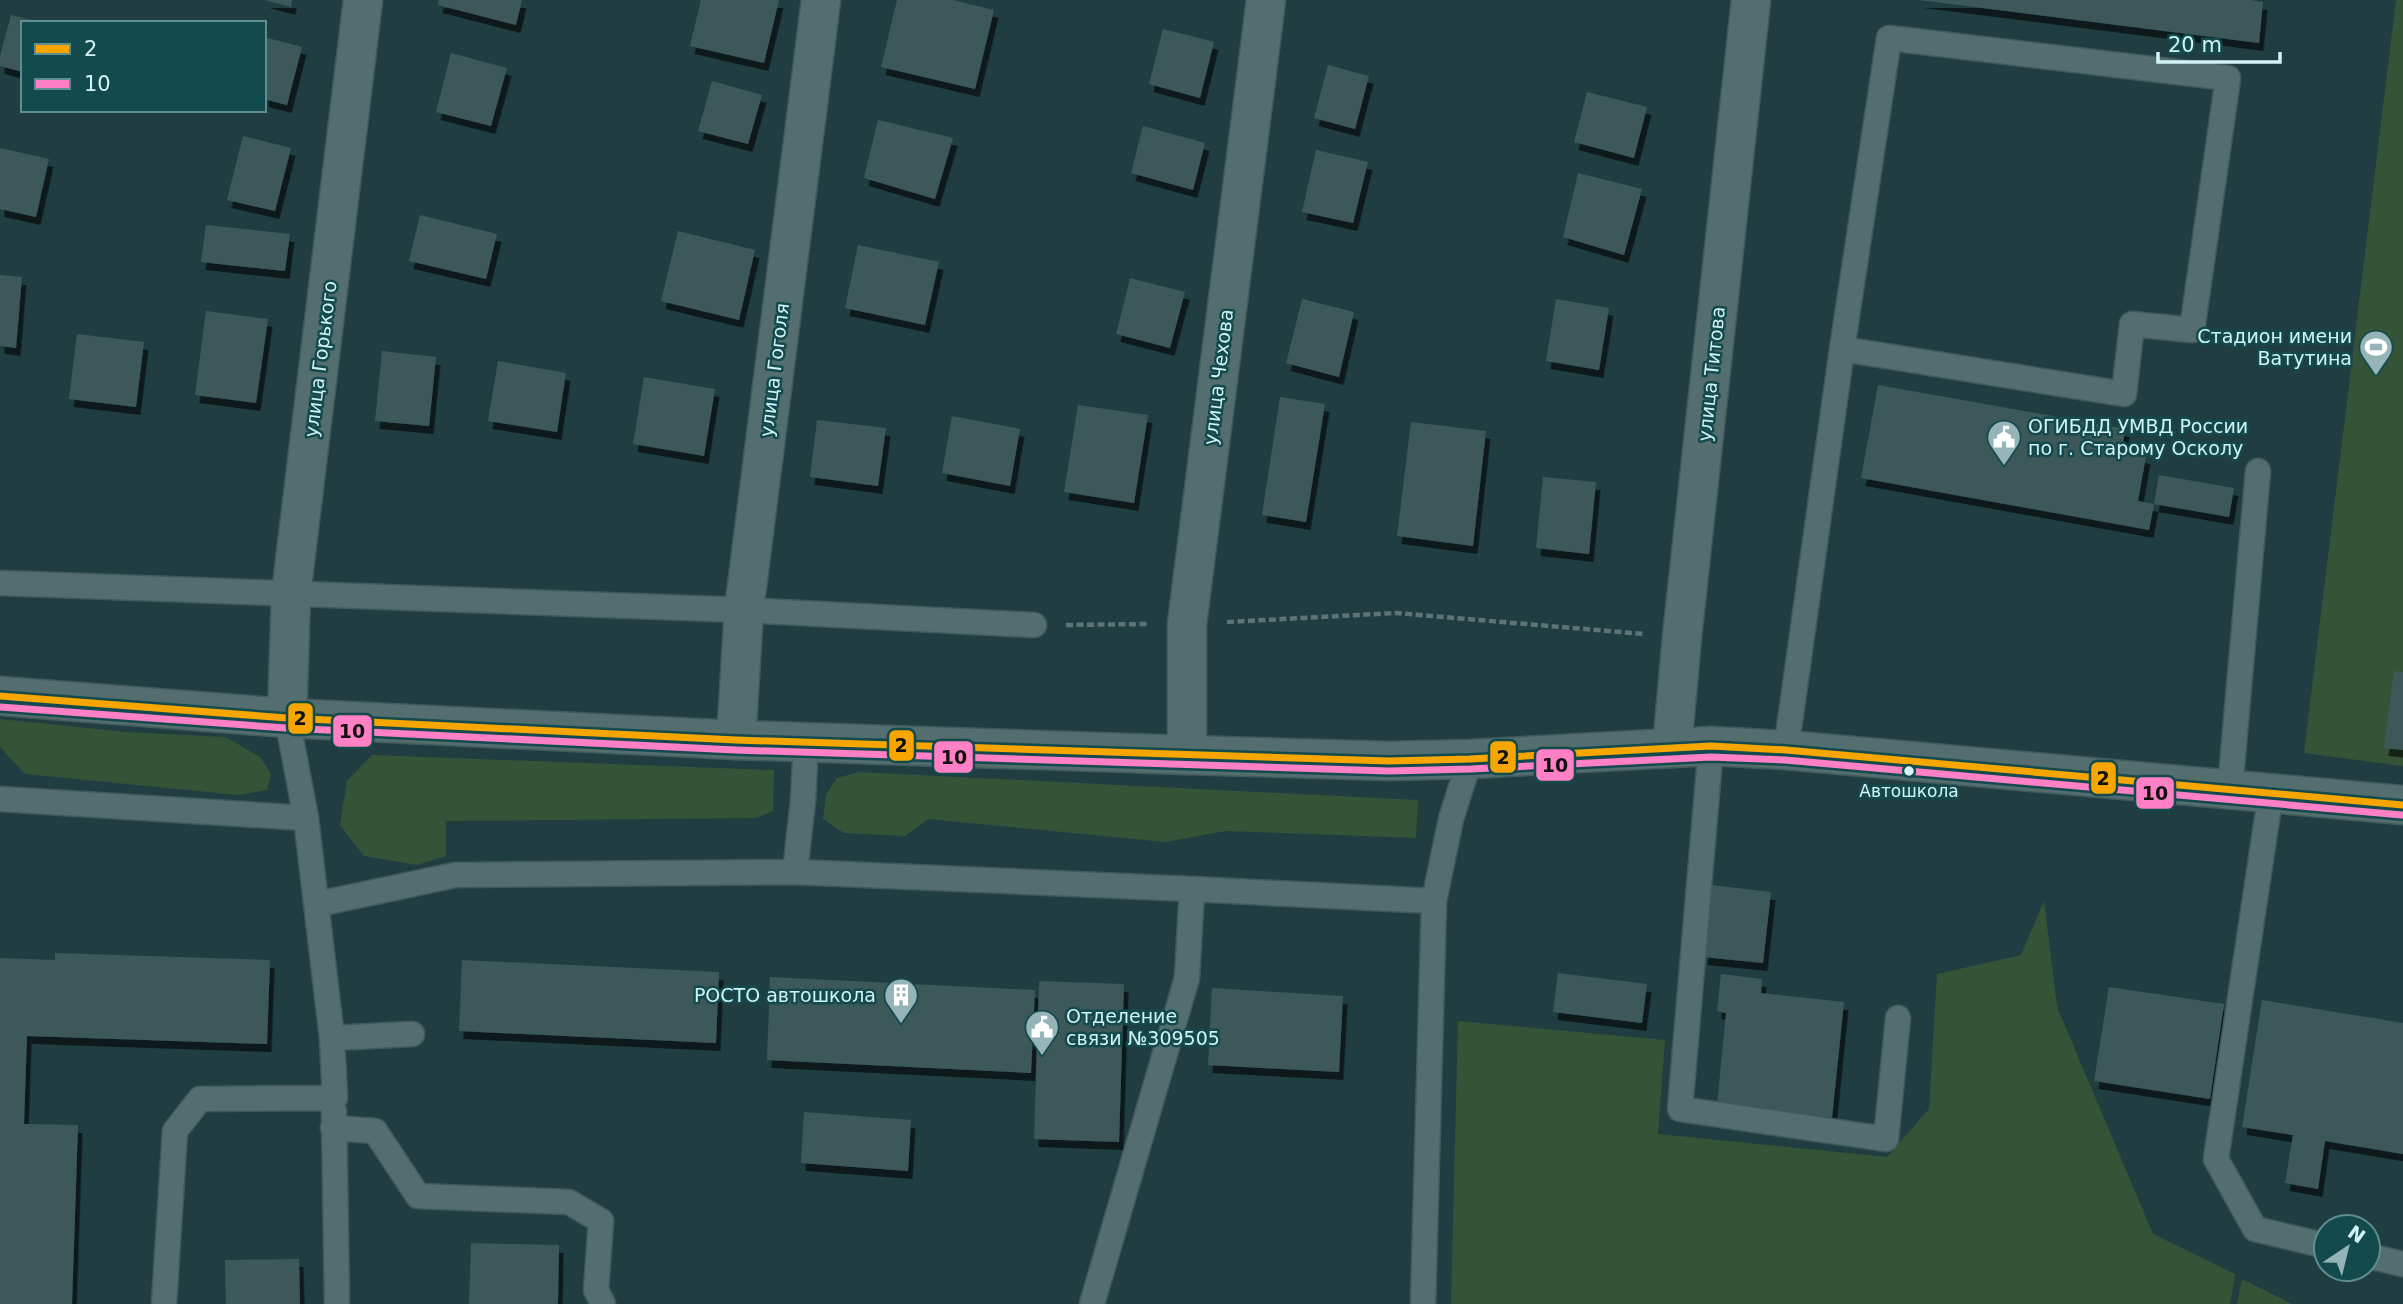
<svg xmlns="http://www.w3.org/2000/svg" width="2403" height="1304" font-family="'DejaVu Sans',sans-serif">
  <defs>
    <filter id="shadow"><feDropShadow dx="4.5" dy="8" stdDeviation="0" flood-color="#0009"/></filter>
  </defs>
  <rect width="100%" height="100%" fill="#203e41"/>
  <!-- green -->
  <path fill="#355437" d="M2396 0H2403V766L2304 753Z
    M0 719 126 732 226 737 260 757 271 774 267 790 238 795 25 774 0 747Z
    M372 755 774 770 773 811 756 818 446 821V856L417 865 364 856 340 825 347 781Z
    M859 772 1418 800 1416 838 1226 831 1165 842 928 819 905 836 844 833 823 819 826 795 837 778Z
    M2044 901 2057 1007 2153 1234 2235 1274 2230 1304H1451L1458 1021 1665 1040 1658 1134 1887 1157 1929 1109 1937 974 2021 955Z
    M2242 1279 2292 1304H2237Z"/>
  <!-- building -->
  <path fill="#3d5858" filter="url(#shadow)" d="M265 0H292L291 7Z
    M439 0H522L516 25 438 5Z
    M701 0H779L764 63 690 46Z
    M897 0H953L994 10 975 89 881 67Z
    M1919 0H2251L2263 2 2259 43Z
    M11 15 39 22 23 23V72L0 66V56Z
    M1163 29 1214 42 1200 98 1149 84Z
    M264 37 302 47 287 105 264 99Z
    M451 53 507 68 491 126 436 112Z
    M1328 65 1369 76 1355 129 1314 118Z
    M712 81 762 95 748 144 698 131Z
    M1587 92 1647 107 1634 158 1574 142Z
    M878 120 953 138 935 199 864 178Z
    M1143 126 1205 143 1193 190 1131 173Z
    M243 136 291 148 275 211 227 200Z
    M0 148 49 159 36 217 0 209Z
    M1316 150 1368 162 1353 223 1302 212Z
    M1578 173 1642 189 1624 255 1563 237Z
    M420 215 497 234 486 279 409 261Z
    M206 225 290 234 285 271 201 262Z
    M678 231 755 250 739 320 661 301Z
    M858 245 939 262 925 325 845 308Z
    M0 275 22 277 16 348 0 346Z
    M1130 278 1185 292 1170 348 1116 334Z
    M1302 299 1354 312 1339 377 1286 363Z
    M1556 299 1609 308 1599 370 1546 361Z
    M206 311 268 319 256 403 195 395Z
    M77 334 144 342 136 407 69 399Z
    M382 351 436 357 429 426 375 421Z
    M498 361 566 373 557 432 488 421Z
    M644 377 715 389 704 456 633 444Z
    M1878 385 2125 429 2122 452 2146 456 2138 501 2154 504 2149 530 1861 478Z
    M1280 397 1325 404 1306 522 1262 515Z
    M1078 405 1148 415 1134 503 1064 492Z
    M952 416 1020 429 1010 486 942 473Z
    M817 420 886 428 878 486 810 477Z
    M1411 422 1486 431 1473 546 1397 536Z
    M2159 475 2234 488 2229 517 2154 504Z
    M1543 477 1596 482 1589 554 1536 548Z
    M2394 671 2403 672V750L2384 748Z
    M1711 885 1771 892 1763 963 1703 957Z
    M55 953 270 960 267 1044 27 1036 24 1124 78 1125 72 1304H0V958L55 960Z
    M462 960 719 972 716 1043 459 1031Z
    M1558 973 1647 984 1642 1023 1553 1012Z
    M1721 974 1762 979 1761 993 1844 1002 1832 1118 1717 1105 1726 1013 1717 1011Z
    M770 977 1035 990 1031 1073 767 1060Z
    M1039 981 1124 984 1119 1142 1034 1139Z
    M2109 987 2224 1004 2210 1099 2094 1081Z
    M1212 988 1343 996 1339 1072 1208 1065Z
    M2262 1000 2403 1023V1154L2325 1141 2318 1189 2285 1183 2293 1135 2242 1127Z
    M804 1112 911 1120 908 1171 801 1163Z
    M471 1243 559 1245 558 1304H469Z
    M299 1259 300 1304H226L225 1260Z"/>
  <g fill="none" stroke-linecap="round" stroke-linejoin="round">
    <!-- lane casing -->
    <g stroke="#425a5c" stroke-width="27">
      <path id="lane" d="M0 583 744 610 1034 625
        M287 718 306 818 332 1038 412 1034
        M1711 746 1680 1109 1886 1139 1898 1018
        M1786 750 1842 349 1889 38 2228 78 2192 330 2132 324 2124 394 1842 349
        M2230 789 2258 471
        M2271 792 2216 1159 2255 1229 2326 1246
        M0 799 306 818
        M795 872 803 801 806 742
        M318 904 455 875 795 872 1192 889
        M334 1112 337 1304
        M333 1128 375 1131 418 1196 569 1202 601 1221 596 1290 603 1304
        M2368 1256 2403 1264
        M164 1304 175 1131 200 1099 335 1098 332 1038
        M1092 1304 1187 978 1192 889 1434 901
        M1423 1304 1434 901 1451 819 1470 759"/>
    </g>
    <!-- street casing -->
    <g stroke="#425a5c" stroke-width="41">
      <path id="street" d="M287 718 291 594 363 0
        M736 740 744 610 821 0
        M1672 748 1682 637 1751 0
        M1187 755V624L1266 0"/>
    </g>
    <!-- secondary casing -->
    <g stroke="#425a5c" stroke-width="41">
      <path id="secondary" d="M0 696 287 718 736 740 1187 755 1389 761 1470 759 1711 746 1786 750 2403 805"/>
    </g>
    <!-- path -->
    <path stroke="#5d7375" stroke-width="4.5" stroke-dasharray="7 3.5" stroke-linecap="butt" d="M1227 622 1396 613 1644 634
      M1066 625 1149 624"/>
    <!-- lane -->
    <use href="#lane" stroke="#546d6e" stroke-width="24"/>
    <!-- street -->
    <use href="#street" stroke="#546d6e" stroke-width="38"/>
    <!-- secondary -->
    <use href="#secondary" stroke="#546d6e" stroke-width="38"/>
    <!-- bus-1 casing -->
    <g stroke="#134a4e" stroke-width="12">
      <path id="bus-1" d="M0 696 287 718 736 740 1389 761 1470 759 1711 746 1786 750 2403 805"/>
    </g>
    <!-- bus-2 casing -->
    <g stroke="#134a4e" stroke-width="12">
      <path id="bus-2" d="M0 707 286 728 735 750 1389 771 1471 769 1711 757 1785 760 2402 815"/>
    </g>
    <!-- bus-1 -->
    <use href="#bus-1" stroke="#f7a600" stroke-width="7"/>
    <!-- bus-2 -->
    <use href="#bus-2" stroke="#ff80c5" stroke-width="7"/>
  </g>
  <!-- icons -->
  <defs>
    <g id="stadium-pin" transform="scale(1.75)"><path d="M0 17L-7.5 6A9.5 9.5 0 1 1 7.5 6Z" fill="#94b4b7" stroke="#134a4e"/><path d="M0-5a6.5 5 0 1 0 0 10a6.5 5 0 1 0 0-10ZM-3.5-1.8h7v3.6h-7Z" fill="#fff"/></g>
    <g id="civic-pin" transform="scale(1.75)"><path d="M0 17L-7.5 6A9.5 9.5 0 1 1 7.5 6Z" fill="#94b4b7" stroke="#134a4e"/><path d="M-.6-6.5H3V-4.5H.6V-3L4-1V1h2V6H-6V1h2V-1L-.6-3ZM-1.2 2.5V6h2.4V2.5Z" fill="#fff"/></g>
    <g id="building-pin" transform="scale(1.75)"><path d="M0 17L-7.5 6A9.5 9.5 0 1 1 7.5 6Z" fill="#94b4b7" stroke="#134a4e"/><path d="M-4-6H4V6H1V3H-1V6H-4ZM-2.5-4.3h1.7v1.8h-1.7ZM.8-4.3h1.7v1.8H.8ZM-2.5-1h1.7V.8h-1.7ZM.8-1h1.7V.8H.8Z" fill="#fff"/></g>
  </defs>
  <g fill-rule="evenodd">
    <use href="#stadium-pin" x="2376" y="347"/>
    <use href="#civic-pin" x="2004" y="437"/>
    <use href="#building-pin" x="901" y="995"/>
    <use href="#civic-pin" x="1042" y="1027"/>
  </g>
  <!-- markers -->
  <circle fill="#d2f3f6" stroke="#134a4e" stroke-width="2.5" cx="1909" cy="771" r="6"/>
  <g text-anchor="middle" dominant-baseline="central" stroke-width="5" stroke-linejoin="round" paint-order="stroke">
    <!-- bus labels -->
    <g font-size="17" fill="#d2f3f6" stroke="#134a4e">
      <text x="1909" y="791">Автошкола</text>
    </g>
    <!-- poi labels -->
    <g font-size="19" fill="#d2f3f6" stroke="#134a4e" text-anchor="end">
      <text x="2352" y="336">Стадион имени<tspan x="2352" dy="22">Ватутина</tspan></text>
      <text x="2028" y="426" text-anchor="start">ОГИБДД УМВД России<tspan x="2028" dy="22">по г. Старому Осколу</tspan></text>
      <text x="876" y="995">РОСТО автошкола</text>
      <text x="1066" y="1016" text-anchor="start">Отделение<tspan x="1066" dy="22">связи №309505</tspan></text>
    </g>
    <!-- street labels -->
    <g font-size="19" fill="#d2f3f6" stroke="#134a4e">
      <text transform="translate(320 359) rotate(-83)">улица Горького</text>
      <text transform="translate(774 370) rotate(-83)">улица Гоголя</text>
      <text transform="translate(1711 374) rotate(-84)">улица Титова</text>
      <text transform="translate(1218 377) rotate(-83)">улица Чехова</text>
    </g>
  </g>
  <g stroke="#134a4e" stroke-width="2.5">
    <rect x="287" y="702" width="27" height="33" rx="7" fill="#f7a600"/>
    <rect x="332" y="714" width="41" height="34" rx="7" fill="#ff80c5"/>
    <rect x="888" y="729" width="27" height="33" rx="7" fill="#f7a600"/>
    <rect x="933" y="740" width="41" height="34" rx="7" fill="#ff80c5"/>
    <rect x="1489" y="740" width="28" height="34" rx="7" fill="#f7a600"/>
    <rect x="1535" y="748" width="40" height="34" rx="7" fill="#ff80c5"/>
    <rect x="2090" y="761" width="27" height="34" rx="7" fill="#f7a600"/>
    <rect x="2135" y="776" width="40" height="34" rx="7" fill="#ff80c5"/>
  </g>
  <g font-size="19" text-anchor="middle" font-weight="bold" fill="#111">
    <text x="300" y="725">2</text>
    <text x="352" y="738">10</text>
    <text x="901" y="752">2</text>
    <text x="954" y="764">10</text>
    <text x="1503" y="764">2</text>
    <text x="1555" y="772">10</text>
    <text x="2103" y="785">2</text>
    <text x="2155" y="800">10</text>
  </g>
  <!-- legend -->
  <rect x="21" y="21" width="245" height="91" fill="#134a4e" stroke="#5f8e91" stroke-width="2"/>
  <rect x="35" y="44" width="35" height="10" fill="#f7a600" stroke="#5f8e91" stroke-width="2"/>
  <text x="84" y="56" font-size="21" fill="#d2f3f6">2</text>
  <rect x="35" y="79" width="35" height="10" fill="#ff80c5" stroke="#5f8e91" stroke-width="2"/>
  <text x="84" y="91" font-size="21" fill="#d2f3f6">10</text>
  <!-- north arrow -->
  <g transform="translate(2347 1248) rotate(35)"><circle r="33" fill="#134a4e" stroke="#5f8e91" stroke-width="2"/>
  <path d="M0-5L12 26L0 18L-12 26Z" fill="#94b4b7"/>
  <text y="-10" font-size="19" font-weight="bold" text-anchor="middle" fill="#d2f3f6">N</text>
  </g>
  <!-- scale -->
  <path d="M2158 52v10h122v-10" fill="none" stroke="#d2f3f6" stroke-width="3.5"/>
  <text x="2168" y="52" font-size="21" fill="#d2f3f6" stroke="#134a4e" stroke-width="5" paint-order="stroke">20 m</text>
</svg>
